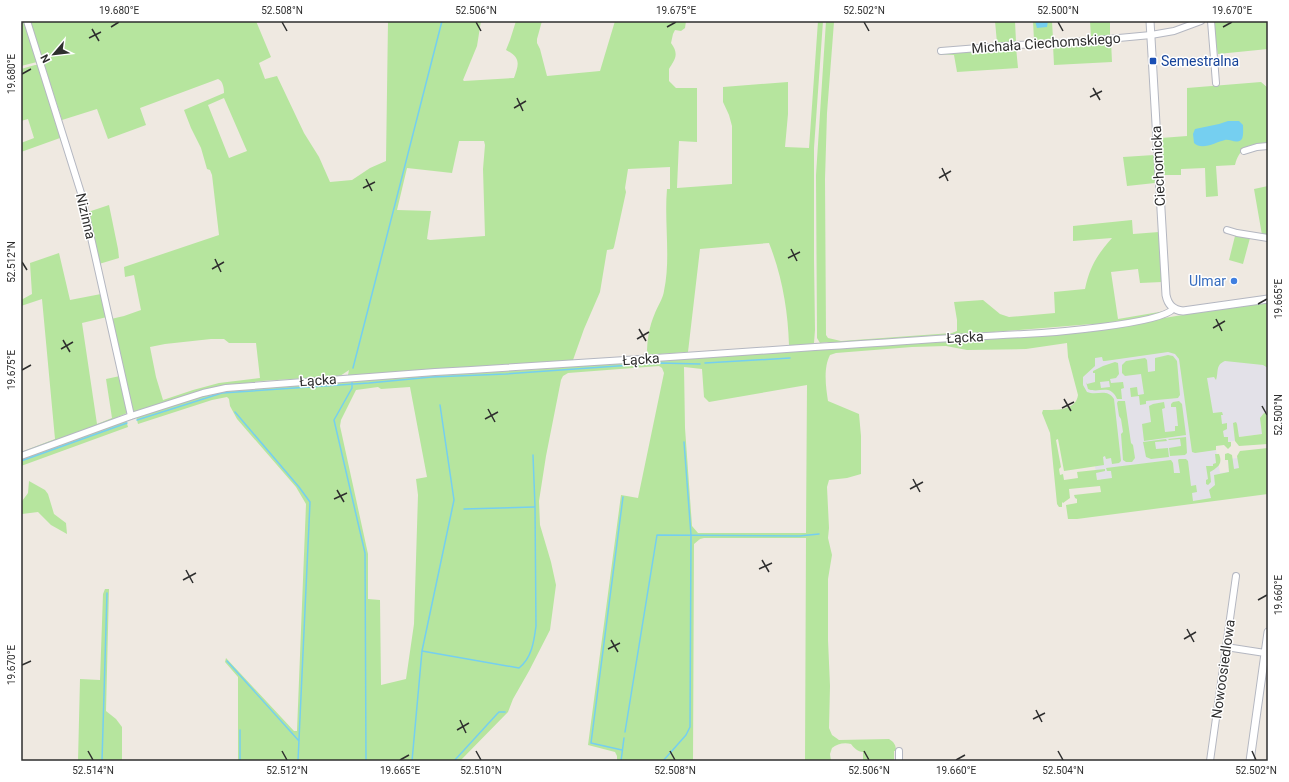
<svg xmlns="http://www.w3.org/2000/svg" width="1289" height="782" font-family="Roboto,sans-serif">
  <rect width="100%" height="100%" fill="#efe9e1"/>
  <!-- industrial -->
  <path fill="#e3e1e8" d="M1268 305V437L1262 434 1239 437 1240 440 1215 444 1220 473 1229 472 1228 459 1268 455V492L1069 518 1105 500 1101 479 1097 480 1089 425 1071 338Z"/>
  <!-- green -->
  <path fill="#b6e59e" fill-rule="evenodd" d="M21 21H25L37 62 21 66Z
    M30 21H256L271 57 259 63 265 79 277 76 304 133 319 157 330 182 352 180 370 168 386 161 388 21H481L477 46 463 80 464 81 514 78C519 64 521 58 506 50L510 40 516 21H542L537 39V43L540 49 547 76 600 71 615 21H686L685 28 681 31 675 30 673 34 671 43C680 55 674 60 669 69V81L676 88H697V142L679 141 677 188 732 184V126L729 115 723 102V87L788 82V114L785 147 809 148 818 21H823L814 148V259L815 330 814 343 811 345 791 346 789 345C788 310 782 276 769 243L700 249 688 352 647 355C647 340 649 327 655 313 658 306 663 298 664 291 671 259 664 222 667 189H670V167L628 169 625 188 626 192 614 247 613 249 607 250 600 292 584 329 573 360C501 367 428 370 356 375H348L349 370 340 376 261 381 224 386 134 413 132 409 111 319 124 316 141 310 134 275 125 277 124 267 219 235 212 175 210 170 207 169 201 148 191 128 184 110 224 93C224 88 223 81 218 79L140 108 146 125 108 139 97 109 62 120ZM224 98 247 151 229 158 208 105ZM459 141H484L485 145 483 169 485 236 430 240 427 239 431 211 397 210 407 168 452 173ZM211 339H224L229 343H256L260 378 219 383 193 390 163 400 156 377 150 347 165 344Z
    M826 21H834V22L827 113 825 179 826 335 828 338 841 341 952 333 957 331V320L954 302 983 300 1000 314 1009 317 1055 313 1054 292 1085 289C1090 266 1097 255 1112 238L1073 241V226L1132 220 1133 234 1159 232 1162 282 1140 283 1138 269 1111 272 1118 319 1165 311 1154 315 1100 325 1099 324H1092L836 345 827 342 820 343 817 338V333L816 175Z
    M995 21H1015L1016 42 997 43Z
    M1033 21H1052L1053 39 1034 40Z
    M1090 21H1110V37L1091 38Z
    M1214 21H1268V49L1218 54 1214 36Z
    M1111 41 1112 62 1054 65 1053 45Z
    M1016 47 1018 68 957 72 954 55 938 54V53Z
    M35 65H38L62 140 61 142 60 138 21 152V143L34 138 28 119 21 121V69Z
    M1261 82 1268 88V144C1250 148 1240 145 1235 165L1216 166 1218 196 1206 197 1205 168 1181 169V175H1163L1161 138 1187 136V88Z
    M1154 155 1155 183 1127 186 1123 157Z
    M1268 186V236L1262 235 1254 189Z
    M109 205 118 249 119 258 99 264 88 212Z
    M1235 236 1250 238 1243 264 1229 260Z
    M59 253 70 300 101 294 107 317 82 323 97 424 112 418 106 379 120 376 127 413 106 422 21 453V452L55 439 42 299 21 306V300L32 294 30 263Z
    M1268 301V368L1263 365 1225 361C1215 365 1219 372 1216 380L1214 377 1207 378 1213 413 1222 412 1223 415H1221L1222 424 1227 423V429L1223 431 1224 437H1228V442H1231V446L1228 449 1224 445 1216 446V450L1195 453 1192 452 1179 359 1175 354 1168 352 1105 361H1103L1102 357 1095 358V366L1083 377V385L1087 392C1097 396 1107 388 1114 399L1121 461 1119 463 1112 464 1111 458 1106 459 1105 456 1103 457 1104 465 1064 471 1058 439 1056 440 1061 467 1059 469 1060 475 1063 474 1064 480 1078 478 1077 472 1105 469V471L1096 473 1097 480 1112 478 1111 471H1107L1106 468 1171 460 1173 463 1174 473H1180L1178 460 1179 459H1186L1188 461 1191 486 1196 485 1197 492 1192 493 1193 501 1211 498 1209 490 1215 485 1214 475 1229 472 1228 460H1225V454L1228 453 1232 455 1234 469 1239 468 1237 456 1240 451 1268 448V494L1077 519H1068L1066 505 1077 503V499L1075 498 1074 495 1101 492 1100 486 1069 489 1070 498 1063 503 1062 502V507H1059L1057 504 1050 433 1042 413 1043 410C1055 410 1076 411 1078 395L1068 357 1067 343 1026 349 967 350 946 346 912 347 836 353 830 355C823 368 826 388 828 401L859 414 861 436V474L847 478 829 480 827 487 829 528 828 538 832 555 828 579V640L830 686 829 728 832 735 839 740 889 739C894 742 896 745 896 751H894V761H863V752C858 752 854 748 851 744 844 742 837 744 832 748L830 754 831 761H805L806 538H704L700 539 694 544 693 761H617V756L615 752 588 745 621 495 638 498 664 373 662 368 659 366 568 373 563 376 561 380 546 456 539 501 540 525 551 562 556 585 550 630 529 671 513 699 508 712 460 761H238V677L225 662 226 658 294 731H297L306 504 296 487 237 419 230 406 229 399 227 397 212 400 138 424 136 416 219 391 326 382 526 370 996 336 1152 320ZM684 367 702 369 704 397 709 402 807 385 806 533H698L692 526 685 428ZM378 387 381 389 410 387 427 477 416 479 418 495 414 624 406 679 381 685 380 600 368 599V554L340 426 341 420 356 390Z
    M1168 355 1173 356 1177 361 1180 395 1178 398 1146 401V404L1140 405 1139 396 1131 397 1130 388 1137 387 1138 395 1144 394 1141 374 1125 376 1122 373V365L1126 361 1145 358 1147 360 1148 372 1155 371V358Z
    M1115 362 1118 363 1119 374 1116 378 1110 379 1111 383 1123 382 1124 388 1121 389 1122 399H1117C1110 383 1099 394 1088 389L1086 382 1087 384 1095 382V373H1093V371L1103 366ZM1109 381 1110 387 1101 388 1100 382Z
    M1118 401H1125L1131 443 1133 445 1135 458 1132 462H1126L1123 460 1121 434 1123 432 1121 419 1119 416 1117 403Z
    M1179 401 1182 404 1186 435 1144 441 1142 424 1151 422 1149 406 1153 404 1164 402 1165 408 1162 409 1165 432 1175 431V426H1178L1176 407H1171V404L1173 402Z
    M1264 413 1268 414V444L1239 446 1235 441 1233 423 1236 422 1237 424 1239 437 1262 434 1260 418Z
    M126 420 128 427 21 466V459Z
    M1186 437 1187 453 1185 455 1170 456 1169 448 1181 446 1180 439 1169 440 1168 439Z
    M1166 439 1167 441 1155 442 1156 449 1168 448 1169 457 1151 459 1146 457 1143 442Z
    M1215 454H1219C1223 464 1218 467 1210 472L1211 482 1208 485 1206 484V480L1208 479 1206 466H1213V464L1216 463Z
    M29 481 45 490 48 494 54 514 66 523 67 534 51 525 38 512 22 514C19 501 22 502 28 493Z
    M105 589H109L106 711 116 719 122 727V761H78L80 679 100 680 103 594Z"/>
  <!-- water -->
  <path fill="#75cff0" d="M1035 21H1048L1047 27 1037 28Z
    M1228 121H1239L1243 125C1243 128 1244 138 1241 140 1236 144 1230 139 1225 140 1216 142 1202 151 1194 143L1193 134 1195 129 1219 124Z"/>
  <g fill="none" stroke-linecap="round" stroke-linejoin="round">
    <!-- stream -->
    <path stroke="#75cff0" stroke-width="1.5" d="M705 363 790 358
      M353 368 442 21
      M352 382V388L334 420 365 553 366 761
      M235 412 299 487 310 502 298 761
      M137 420 222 393 369 383 432 377 506 374 660 363 700 364
      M21 461 127 423
      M464 509 534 507
      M422 651 519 668C532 658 534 641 536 626L535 507 533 455
      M227 661 299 741
      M240 730V761
      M625 732 657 535 799 536 819 534
      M622 750 591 743 623 497
      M102 761 107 593
      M412 761 422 651 454 500 440 405
      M454 761 497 714 499 712H505
      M621 761 624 738
      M663 761 686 735 690 727 691 535 684 442"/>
    <!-- minor casing -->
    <g stroke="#b4b7c1" stroke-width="8">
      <path id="minor" d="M27 21 81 193 131 416
        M1211 21 1216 83
        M941 51 1016 45 1065 43 1151 35 1174 31 1201 21
        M1244 151 1257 147 1268 146
        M1227 230 1237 233 1268 238
        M21 456 131 416 203 393 226 388 435 372 471 370C586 363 700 355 815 347 885 343 954 337 1024 334 1049 333 1160 324 1173 309
        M1226 647 1265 653
        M899 751V761
        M1210 761 1236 576"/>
    </g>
    <!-- tertiary casing -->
    <g stroke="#b4b7c1" stroke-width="9">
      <path id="tertiary" d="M1150 21 1166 295C1168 305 1173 310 1183 311L1268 299
        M1250 761 1268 632"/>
    </g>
    <!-- minor -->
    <use href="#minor" stroke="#fff" stroke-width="6"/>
    <!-- tertiary -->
    <use href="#tertiary" stroke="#fff" stroke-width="7"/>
  </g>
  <!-- ticks -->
  <path fill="none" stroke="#2e2e2e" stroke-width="1.5" d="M282 22 287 31M476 22 481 31M864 22 869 31M1058 22 1063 31M111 27 119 22M667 27 676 22M1223 27 1232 22M92 29 99 41M89 38 101 32M22 74 31 69M1093 88 1100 100M1090 97 1102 91M517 98 523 111M514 108 526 101M942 168 948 181M939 178 951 171M366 179 372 191M363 188 375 182M791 249 797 261M788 258 800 252M215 259 221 272M22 262 27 270M212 269 224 262M1258 304 1267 299M1216 319 1222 331M1213 328 1225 321M639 329 646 341M637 339 649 332M63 340 70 352M61 349 73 342M22 370 31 365M1064 399 1071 411M1262 406 1267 415M1062 408 1074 402M488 409 495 422M485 419 498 412M913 479 920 492M910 489 923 482M337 490 344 502M334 499 347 493M762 560 769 572M759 569 772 563M186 570 193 583M183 580 196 573M1258 600 1267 595M1187 629 1194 642M1184 639 1196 632M611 640 618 652M608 649 620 643M22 665 31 661M1036 710 1042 722M1033 719 1045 713M460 720 466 733M457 730 469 723M88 751 93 760M282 751 287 760M476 751 481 760M670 751 675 760M864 751 869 760M1058 751 1063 760M1252 751 1256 760M400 760 409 755M956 760 965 755"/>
  <!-- markers -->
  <rect fill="#1a4fb4" stroke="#fff" stroke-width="1.5" x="1149" y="57" width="8" height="8" rx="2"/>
  <circle fill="#3f7fe0" stroke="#fff" stroke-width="1.5" cx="1234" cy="281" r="4"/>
  <g text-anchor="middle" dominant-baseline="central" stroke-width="3" stroke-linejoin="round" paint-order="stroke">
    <!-- street labels -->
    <g font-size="14" fill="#2e2e2e" stroke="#fff">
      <text transform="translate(1046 43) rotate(-4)">Michała Ciechomskiego</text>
      <text transform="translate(1158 166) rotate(-93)">Ciechomicka</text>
      <text transform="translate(86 216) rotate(77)">Nizinna</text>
      <text transform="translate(965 337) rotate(-3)">Łącka</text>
      <text transform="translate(641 359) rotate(-4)">Łącka</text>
      <text transform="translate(318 380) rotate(-4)">Łącka</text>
      <text transform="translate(1223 669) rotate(-82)">Nowoosiedlowa</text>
    </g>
    <!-- transit labels -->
    <g font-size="14" fill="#164399" stroke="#fff" text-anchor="start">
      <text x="1161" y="61">Semestralna</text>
    </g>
    <!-- shop labels -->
    <g font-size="14" fill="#366cbe" stroke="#fff" text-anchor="end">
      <text x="1226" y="281">Ulmar</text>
    </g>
  </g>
  <!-- border -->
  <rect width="1289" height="782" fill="none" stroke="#ffffff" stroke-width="44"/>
  <!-- north arrow -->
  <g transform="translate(54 54) rotate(242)" stroke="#ffffff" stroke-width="3" paint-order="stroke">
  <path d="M0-3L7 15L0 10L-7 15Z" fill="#2e2e2e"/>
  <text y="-6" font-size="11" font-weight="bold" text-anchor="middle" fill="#2e2e2e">N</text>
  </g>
  <rect x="22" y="22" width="1245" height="738" fill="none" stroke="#2e2e2e" stroke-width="1.5"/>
  <g font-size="10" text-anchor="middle" fill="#2e2e2e">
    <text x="119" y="14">19.680°E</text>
    <text x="282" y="14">52.508°N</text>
    <text x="476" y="14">52.506°N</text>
    <text x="676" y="14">19.675°E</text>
    <text x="864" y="14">52.502°N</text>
    <text x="1058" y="14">52.500°N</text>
    <text x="1232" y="14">19.670°E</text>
    <text transform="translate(11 74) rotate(-90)" y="4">19.680°E</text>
    <text transform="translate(11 262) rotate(-90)" y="4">52.512°N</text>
    <text transform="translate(1278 299) rotate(-90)" y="4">19.665°E</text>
    <text transform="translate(11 370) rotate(-90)" y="4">19.675°E</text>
    <text transform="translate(1278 415) rotate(-90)" y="4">52.500°N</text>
    <text transform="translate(1278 595) rotate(-90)" y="4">19.660°E</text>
    <text transform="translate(11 665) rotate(-90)" y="4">19.670°E</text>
    <text x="93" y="774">52.514°N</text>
    <text x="287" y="774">52.512°N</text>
    <text x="400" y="774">19.665°E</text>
    <text x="481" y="774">52.510°N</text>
    <text x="675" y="774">52.508°N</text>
    <text x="869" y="774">52.506°N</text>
    <text x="956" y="774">19.660°E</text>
    <text x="1063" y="774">52.504°N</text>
    <text x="1256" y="774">52.502°N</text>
  </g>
</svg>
